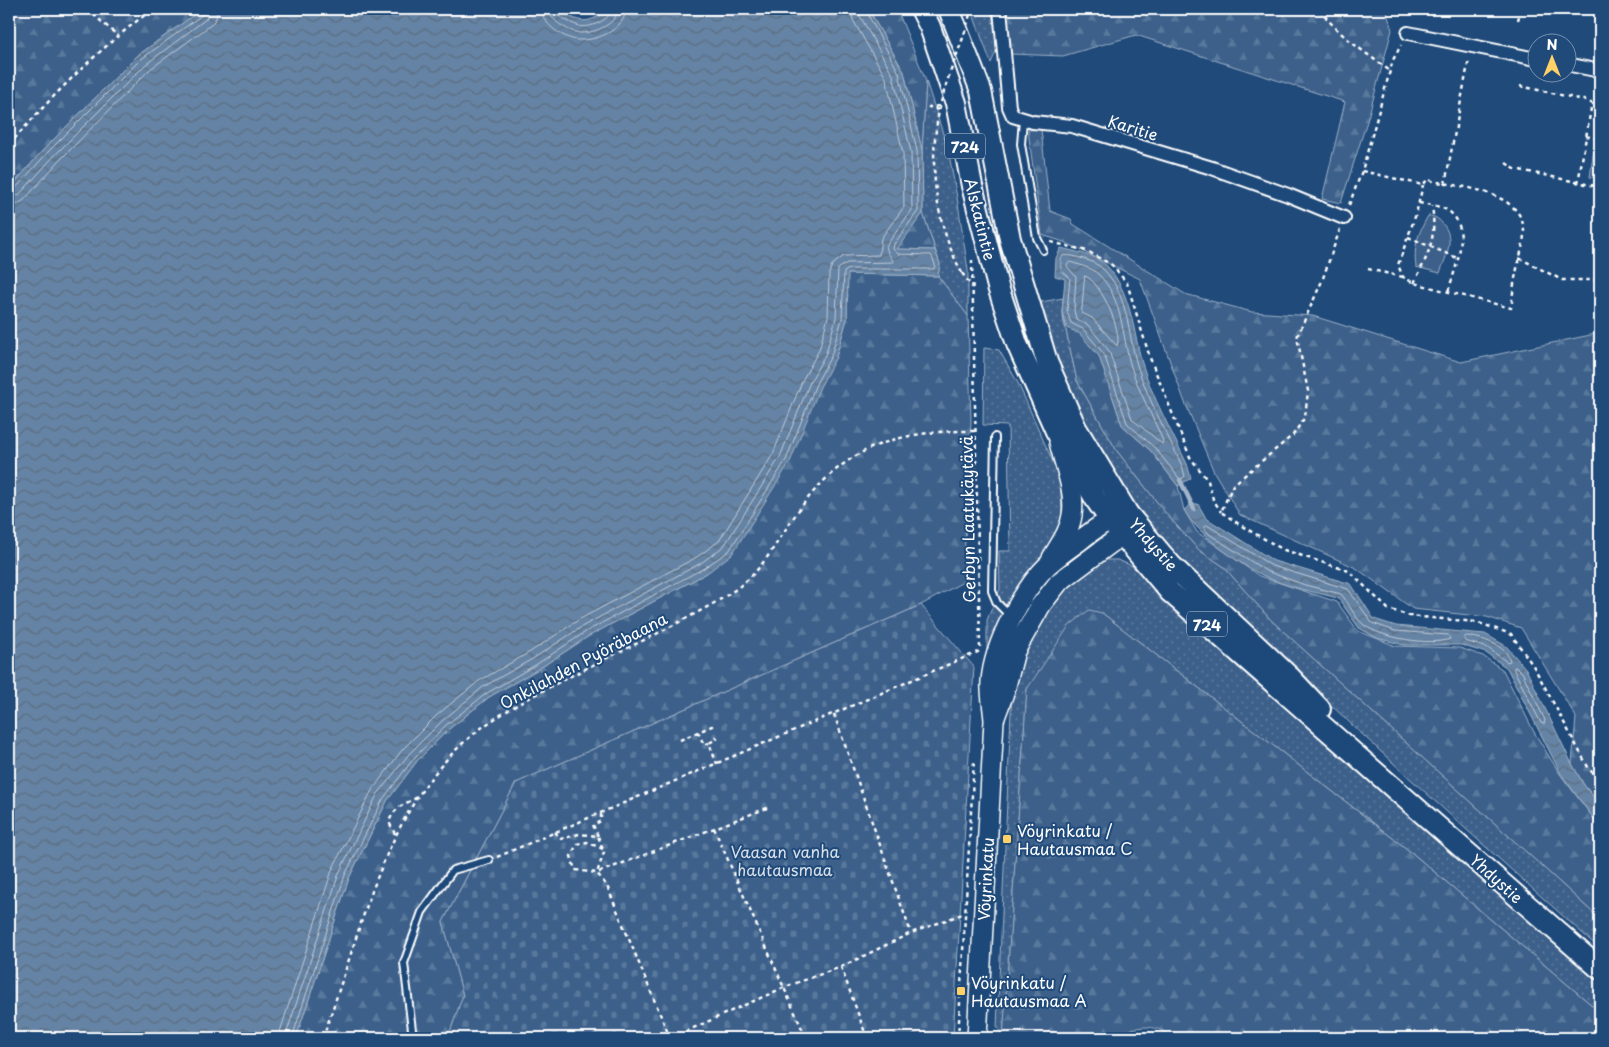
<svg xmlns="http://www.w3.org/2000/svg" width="1609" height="1047" font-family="'Playpen Sans',sans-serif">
  <defs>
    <pattern id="grass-dots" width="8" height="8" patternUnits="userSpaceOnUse" patternTransform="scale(1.25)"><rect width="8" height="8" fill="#3c618b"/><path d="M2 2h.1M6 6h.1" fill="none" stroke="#59799c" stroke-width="1.8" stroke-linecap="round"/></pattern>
    <pattern id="forest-firs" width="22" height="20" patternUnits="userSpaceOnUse" patternTransform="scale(1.25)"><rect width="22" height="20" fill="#3c618b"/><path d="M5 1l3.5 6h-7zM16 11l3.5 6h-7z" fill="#59799c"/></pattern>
    <pattern id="cemetery-stones" width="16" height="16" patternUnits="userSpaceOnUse" patternTransform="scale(1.25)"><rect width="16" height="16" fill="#3c618b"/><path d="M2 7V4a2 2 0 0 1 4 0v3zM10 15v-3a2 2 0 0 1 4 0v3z" fill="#59799c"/></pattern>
    <pattern id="water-waves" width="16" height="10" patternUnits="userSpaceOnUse" patternTransform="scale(1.25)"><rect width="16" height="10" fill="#6583a4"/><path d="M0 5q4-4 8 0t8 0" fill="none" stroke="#5b6d81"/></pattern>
  </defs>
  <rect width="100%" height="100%" fill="#1f4a7a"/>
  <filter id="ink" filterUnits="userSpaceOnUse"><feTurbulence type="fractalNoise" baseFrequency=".02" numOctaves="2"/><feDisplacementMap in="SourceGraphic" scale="10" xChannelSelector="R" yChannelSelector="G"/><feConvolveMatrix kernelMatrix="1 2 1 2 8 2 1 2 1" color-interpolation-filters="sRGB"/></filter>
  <g filter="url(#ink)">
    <!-- grass -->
    <path fill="url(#grass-dots)" stroke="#9eb0c5" d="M971 9H991L998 47 991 63Z
      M926 81 948 149 958 203 968 270V316L938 276 940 264 923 213 922 150Z
      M1063 298 1062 312 1077 381 1117 451 1168 516 1199 550 1223 566 1271 620 1600 919V949C1503 862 1406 777 1312 687 1267 643 1217 600 1175 553 1112 484 1062 392 1036 303Z
      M984 348 999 350 1018 383 1060 478 1062 514 1057 530 987 665V620L1000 589 999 551H1010L1008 426 983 425Z
      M1103 560H1118L1132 566 1250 676 1600 980V1012L1412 853 1102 613 1027 689 1003 1038 997 1026 1012 690 1018 661 1061 589Z"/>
    <!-- forest -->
    <path fill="url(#forest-firs)" stroke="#9eb0c5" d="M9 9H202L137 56 45 148 9 189Z
      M868 9H897L926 81 922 150 904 72Z
      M1007 9H1386L1392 30 1368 118 1341 203 1322 199 1345 102 1136 35 1063 56 1010 54Z
      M1041 129 1050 211 1071 219 1073 224 1185 294 1252 312 1313 316 1461 362 1600 333V805L1584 785 1572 764 1576 717 1521 628 1487 617 1413 609 1356 568 1240 515 1214 472 1184 400 1140 279 1064 242 1042 235 1028 130Z
      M923 213 935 250 896 249Z
      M847 274 938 276 968 316 971 421 963 582 921 605 516 783 443 922 463 995 448 1038H296L349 878 387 801 417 761 449 729 489 697 540 668 589 636 707 573 836 357 847 319Z
      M1062 312 1067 328 1079 332 1099 356 1122 425 1151 451 1178 486 1184 510 1197 532 1259 576 1337 602 1358 631 1396 646 1460 648 1483 656 1503 670 1534 732 1560 774 1594 819 1600 822V919L1271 620 1223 566 1199 550 1168 516 1117 451 1077 381Z
      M1089 610 1102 613 1412 853 1600 1012V1038H1170C1159 1022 1129 1025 1117 1038H1003L1027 689 1069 626Z"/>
    <!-- cemetery -->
    <path fill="url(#cemetery-stones)" stroke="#9eb0c5" d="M921 605 974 667 953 1038H448L463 995 443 922 516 783Z"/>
    <!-- park -->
    <path fill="#3c618b" stroke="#9eb0c5" d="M1596 134 1600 135V178L1590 177Z
      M1428 216C1434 216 1438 218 1442 223 1456 238 1446 256 1440 273L1416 267C1413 248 1418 233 1428 216Z"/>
    <!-- water -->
    <path fill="url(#water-waves)" stroke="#a3b5c8" d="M202 9H555C582 22 583 27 610 9H868L904 72 922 150 923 213 897 249 935 250 940 264 938 276 848 274 847 319 836 357 820 387 790 462 732 554 707 573 589 636 540 668 489 697 449 729 417 761 387 801 349 878 296 1038H9V189L45 148 137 56Z
      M1061 248C1076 252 1096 255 1107 266 1131 292 1133 330 1142 363 1152 397 1172 432 1187 464L1191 478 1178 486 1151 451 1122 425 1099 356 1079 333 1067 328 1062 312 1065 279 1055 276 1056 258Z
      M1192 504H1198L1206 518 1274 561 1351 584 1374 619 1396 626 1485 634 1506 646 1526 669 1572 764 1584 785 1600 805V822L1594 819 1561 774 1507 668 1486 653 1461 645H1404L1377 638 1359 628 1338 598C1314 592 1287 587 1264 576 1239 564 1197 534 1184 510Z"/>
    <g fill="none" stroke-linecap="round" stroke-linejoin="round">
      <!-- shore -->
      <path stroke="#c1cddb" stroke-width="1" d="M541 9C541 24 566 41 581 40 599 40 625 29 626 9
        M548 9C549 20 570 33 581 33 595 33 617 24 618 9
        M554 9 557 15C564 19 572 24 579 26 589 29 611 20 612 9
        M9 192 14 190 49 151 140 60 202 15 204 9
        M9 198 19 195 54 156 145 65 206 19 210 9
        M9 206 18 204 24 200 59 161 149 70 212 24 216 18 218 9
        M1064 255C1076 256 1093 260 1103 269 1128 293 1128 334 1137 365 1148 400 1167 433 1182 466L1185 476 1182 479 1179 478 1155 448 1127 423 1104 354 1083 329 1071 323 1067 311 1070 278 1061 270V259Z
        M1070 262C1079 265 1091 267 1098 274 1123 297 1122 337 1131 367 1139 392 1153 417 1163 441L1162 444 1132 419 1109 351 1088 325 1076 319 1074 310 1076 277 1067 266Z
        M1085 276C1100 280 1123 332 1117 346L1092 318 1082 313Z
        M1207 525 1272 566 1348 589 1372 623 1395 631 1448 635 1450 639C1431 646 1381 638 1364 625 1354 617 1349 603 1341 594L1305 585 1266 571 1209 534 1204 528Z
        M1467 636C1481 638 1507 645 1510 661L1507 662 1488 648 1465 641 1464 638Z
        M1515 667 1522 672 1545 720 1544 724 1541 723 1514 670Z
        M278 1038 332 870 371 792 402 750 437 715 479 681 530 652 580 619 697 557 719 541 773 454 803 379 819 350 828 317 829 274 832 265 844 256 879 255 881 238 904 207 903 153 886 78 853 20 851 9
        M285 1038 339 873 377 795 409 754 442 721 483 687 534 658 583 626 701 563 724 546 780 457 810 382 826 353 836 318 838 269 847 263 894 262 888 253 886 246 912 210 911 152 893 75 860 16 858 9
        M292 1038 345 875 383 799 414 758 446 725 487 693 537 664 587 631 704 568 729 551 786 460 816 384 831 356 842 319 844 272 849 269H934L935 264 931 255 898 254 893 249 894 244 918 211 917 151 899 73 865 9"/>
      <!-- stream -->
      <path stroke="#a3b5c8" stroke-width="4.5" d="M1180 480 1194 509"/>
      <!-- lane casing -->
      <g stroke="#fff" stroke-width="10">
        <path id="lane" d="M1023 120 1021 144 1037 238 1043 250
          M995 437 992 591 997 603 1009 615
          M413 1038 404 963 422 912 453 870 489 860"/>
      </g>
      <!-- street casing -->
      <g stroke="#fff" stroke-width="16">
        <path id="street" d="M1000 9 1009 107 1013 116 1033 122 1072 126 1212 168 1288 195 1344 218
          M1408 33 1536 59
          M1566 64 1600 71"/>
      </g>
      <!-- secondary casing -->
      <g stroke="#fff" stroke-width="22">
        <path id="secondary" d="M1052 558C1060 544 1070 531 1072 515 1076 492 1064 464 1059 442
          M977 1038 994 720C993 707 990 693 991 681 994 645 1022 590 1048 565 1057 557 1068 549 1078 542 1093 530 1109 518 1128 514L1129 527 1122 535 1059 582 1041 605 1015 651 1005 690 994 720"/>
      </g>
      <!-- primary casing -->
      <g stroke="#fff" stroke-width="24">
        <path id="primary" d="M921 9 930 27 956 103 972 186 998 287 1017 344 1056 431 1096 500 1110 520 1170 592 1600 969
          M949 9 981 91 1010 239 1047 362 1076 428 1128 514 1171 565 1291 678 1320 709"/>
      </g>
      <!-- path -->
      <path stroke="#fff" stroke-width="2.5" stroke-dasharray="4 4" stroke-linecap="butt" d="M87 9 117 35
        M1320 9C1338 36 1364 51 1390 71
        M1518 20 1521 9
        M1520 86 1588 101 1600 109
        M939 106 929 107 939 110
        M1586 136 1600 139
        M9 145C53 95 99 48 153 9
        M1506 163 1515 169 1600 187
        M1362 171 1423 185 1427 180C1459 187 1523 190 1524 232 1524 246 1518 261 1516 274 1513 285 1513 297 1511 308L1414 283 1403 277 1398 265 1416 214 1423 185
        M1578 183 1592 103
        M1445 184 1469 59
        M1419 203C1429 205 1445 206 1452 214 1471 232 1454 271 1448 292
        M1349 205 1362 171 1393 60 1401 45
        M1340 229 1322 281 1297 337 1308 391 1305 417 1293 435 1233 485 1221 512 1245 528 1284 550 1349 571 1388 609 1410 616 1476 622 1511 634 1534 667 1589 769 1600 780
        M1408 237 1457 258
        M1051 242 1087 251 1112 265 1127 283 1150 358 1190 457 1208 481 1213 499 1221 512
        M1519 258 1562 280H1598L1600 270
        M972 260 980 647
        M1368 269 1403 277
        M962 273 973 288
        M1414 283C1428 255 1437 239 1432 206
        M834 714 911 933
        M715 736 717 739 709 743 717 764
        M680 740 698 732
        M709 743 704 745 698 732 712 726 713 729
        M714 828 806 1038
        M555 832 561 839 579 834 598 836 604 852 597 873 607 886 670 1038
        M395 834 389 822C394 807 405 804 418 797
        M598 836 593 825 601 821V813
        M603 849 587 842 577 844 571 856 575 870 597 873 767 808
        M497 857 980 651
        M841 967 867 1038
        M323 1038C334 1005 345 972 356 938 379 867 406 796 462 744 487 721 518 704 546 689 587 667 629 648 670 627 694 614 719 602 740 586 765 567 778 539 796 514 844 446 896 430 977 431
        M671 1038 785 987 841 967 911 933 965 913
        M958 1038 974 760"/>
      <!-- lane -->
      <use href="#lane" stroke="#1f4a7a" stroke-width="6"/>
      <!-- street -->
      <use href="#street" stroke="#1f4a7a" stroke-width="12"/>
      <!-- secondary -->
      <use href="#secondary" stroke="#1f4a7a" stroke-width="19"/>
      <!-- primary -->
      <use href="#primary" stroke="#1f4a7a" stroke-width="20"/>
      <!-- path-bridge -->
      <path stroke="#fff" stroke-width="2.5" stroke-dasharray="4 4" stroke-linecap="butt" d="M962 273C931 216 926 146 946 85 954 59 966 35 971 9"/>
    </g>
  </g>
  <!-- markers -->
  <g fill="#ffd166" stroke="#1f4a7a" stroke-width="2">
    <rect x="1002" y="834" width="10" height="10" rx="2.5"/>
    <rect x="956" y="986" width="10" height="10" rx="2.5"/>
  </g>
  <g text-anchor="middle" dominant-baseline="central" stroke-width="4" stroke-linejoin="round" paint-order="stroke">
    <!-- shield labels -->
    <g fill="#1f4a7a" stroke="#bcc9d7" stroke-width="1">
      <rect x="945" y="133.5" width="40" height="25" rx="4"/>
      <rect x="1187" y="611.5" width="40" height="25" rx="4"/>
    </g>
    <g font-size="15" font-weight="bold" fill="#fff">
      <text x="965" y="146">724</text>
      <text x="1207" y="624">724</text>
    </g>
    <!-- street labels -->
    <g font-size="16" fill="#fff" stroke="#1f4a7a">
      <text transform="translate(1133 127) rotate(17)">Karitie</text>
      <text transform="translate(981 219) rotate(76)">Alskatintie</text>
      <text transform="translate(967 519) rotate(-91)">Gerbyn Laatukäytävä</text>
      <text transform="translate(1154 544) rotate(49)">Yhdystie</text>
      <text transform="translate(583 660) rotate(-28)">Onkilahden Pyöräbaana</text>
      <text transform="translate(1497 878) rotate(42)">Yhdystie</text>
      <text transform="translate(985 879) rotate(-87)">Vöyrinkatu</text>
    </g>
    <!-- poi labels -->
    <g font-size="16" fill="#fff" stroke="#1f4a7a" text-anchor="start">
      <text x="1017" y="830">Vöyrinkatu /<tspan x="1017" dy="18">Hautausmaa C</tspan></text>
      <text x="971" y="982">Vöyrinkatu /<tspan x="971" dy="18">Hautausmaa A</tspan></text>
    </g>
    <!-- park labels -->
    <g font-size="16" fill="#d8dfe8" stroke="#1f4a7a">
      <text x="785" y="851">Vaasan vanha<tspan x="785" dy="18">hautausmaa</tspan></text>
    </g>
  </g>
  <!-- margin -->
  <rect width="1609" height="1047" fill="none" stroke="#1f4a7a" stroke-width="30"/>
  <rect x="15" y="15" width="1579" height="1017" fill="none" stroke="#fff" stroke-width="2" filter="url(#ink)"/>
  <!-- north arrow -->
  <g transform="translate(1552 58)"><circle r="24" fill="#1f4a7a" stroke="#7992af"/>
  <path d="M0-4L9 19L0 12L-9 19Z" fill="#ffd166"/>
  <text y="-8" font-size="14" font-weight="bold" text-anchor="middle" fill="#ffffff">N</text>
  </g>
</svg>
